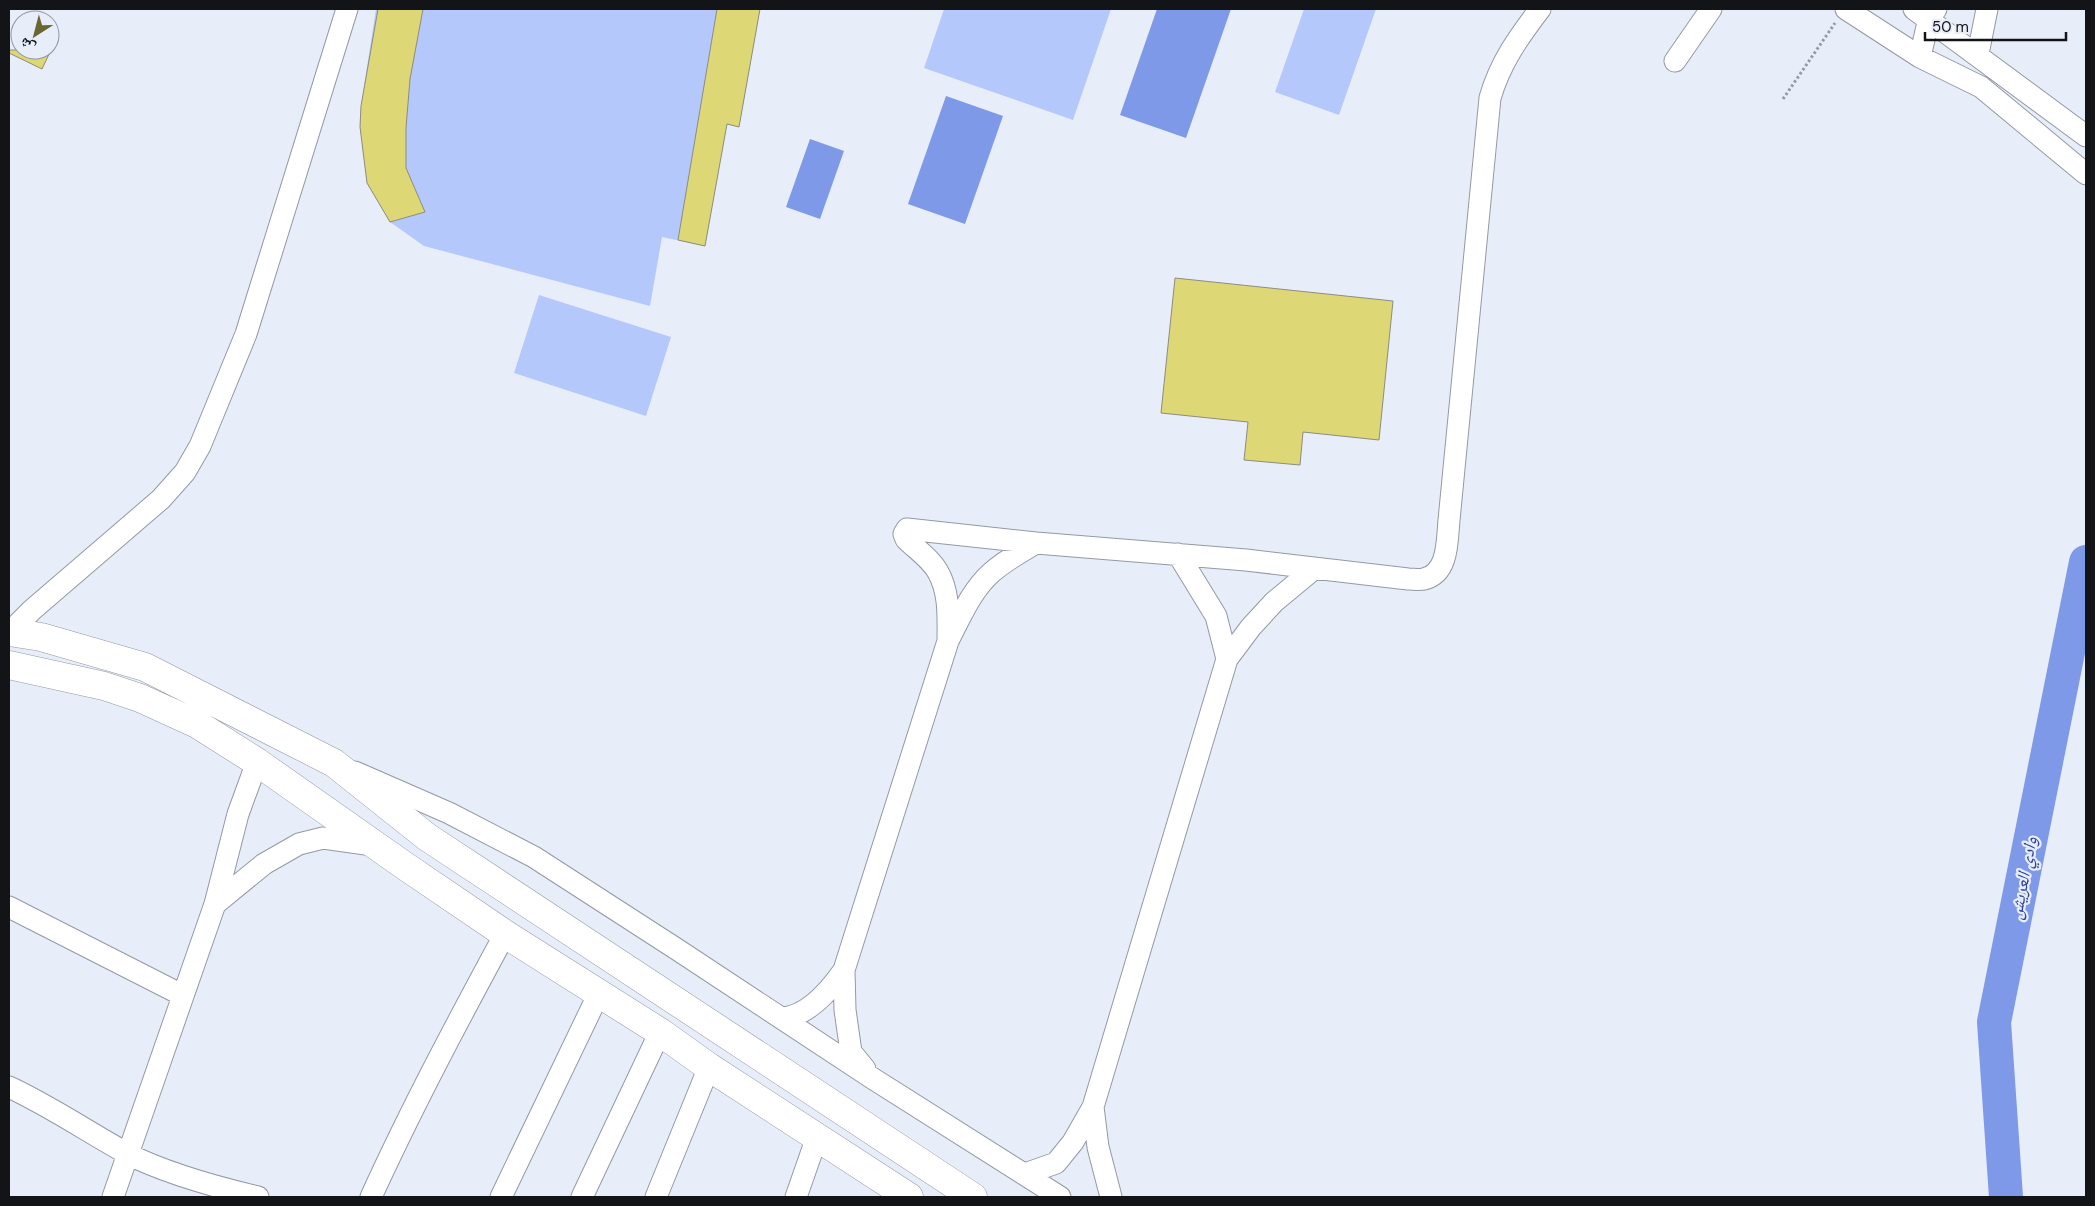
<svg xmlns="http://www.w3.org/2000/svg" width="2095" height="1206" font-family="'DM Sans','Noto Naskh Arabic',sans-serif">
  <rect width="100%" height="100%" fill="#e8edfa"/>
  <!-- green -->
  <path fill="#b5c8fb" d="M376 9H760L739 127 726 124 705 246 662 237 650 306 424 246 390 222 367 183 360 127 361 106Z
    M944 9H1111L1073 120 924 68Z
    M1304 9H1376L1339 115 1275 92Z
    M539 295 671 337 646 416 514 373Z"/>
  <!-- water -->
  <path fill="#7d99e8" d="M1157 9H1231L1186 138 1120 115Z
    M946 96 1003 116 965 224 908 204Z
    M810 139 844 151 820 219 786 207Z"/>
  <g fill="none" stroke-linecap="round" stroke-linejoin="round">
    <!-- river -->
    <path stroke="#7d99e8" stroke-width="34" d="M2006 1197 1994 1022 2086 562"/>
  </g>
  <!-- building -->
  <path fill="#ded775" stroke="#8d8c80" d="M378 9H423L410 79 406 128V168L425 212 390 222 367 183 360 127 361 106Z
    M717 9H760L739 127 727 124 705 246 678 240Z
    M9 50H51L42 69 9 53Z
    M1175 278 1393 301 1379 440 1303 432 1300 465 1244 460 1248 422 1161 413Z"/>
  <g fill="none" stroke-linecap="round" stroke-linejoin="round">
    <!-- minor casing -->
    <g stroke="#9499a4" stroke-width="23">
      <path id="minor" d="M1846 9 1920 57 1981 87 2086 174
        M1914 9 2086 136
        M1978 54 1987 9
        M1920 57 1929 18 1936 9
        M1675 61 1711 9
        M1178 554 1216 616 1227 659
        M10 632 32 610 161 499 185 472 200 446 246 334 347 9
        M948 641C948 619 950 593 938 572 931 559 917 550 906 539L904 534 907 529 1036 543 1246 560 1408 579C1413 579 1420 580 1424 579 1449 573 1447 540 1449 520L1490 98C1500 63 1518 38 1540 9
        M355 772 449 813 534 857 678 950 872 1078 1060 1197
        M215 904 264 864 299 844 323 838 373 845
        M9 907 182 995
        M844 970 845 1010 851 1052 865 1069
        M781 1018C807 1017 830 990 844 970L948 641C960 618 971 591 991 573 1004 561 1021 552 1036 543
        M9 1087C50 1106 88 1132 128 1154 167 1174 216 1187 258 1197
        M1093 1107 1098 1147 1111 1197
        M1025 1174 1056 1163 1073 1142 1093 1107 1227 659 1251 627 1274 602 1315 568
        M113 1197 215 904 238 814 257 762
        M371 1197C412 1107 458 1021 505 934
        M501 1197 599 993
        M582 1197 660 1032
        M656 1197 709 1067
        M796 1197 817 1137"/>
    </g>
    <!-- highway casing -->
    <g stroke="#9499a4" stroke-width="29">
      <path id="highway" d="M9 632 41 637 145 667 334 763 427 837 973 1197
        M9 665 104 686 140 698 197 724 257 762 405 866 505 934 660 1032 709 1067 909 1197"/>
    </g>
    <!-- path -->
    <path stroke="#9599a3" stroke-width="3" stroke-dasharray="2.5 2.5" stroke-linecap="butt" d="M1783 99 1835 23"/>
    <!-- minor -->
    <use href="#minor" stroke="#fff" stroke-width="21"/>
    <!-- highway -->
    <use href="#highway" stroke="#fff" stroke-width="28"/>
  </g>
  <g text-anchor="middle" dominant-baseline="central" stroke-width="4.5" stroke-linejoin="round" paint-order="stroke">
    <!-- water labels -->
    <g font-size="18" font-style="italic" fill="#2d439f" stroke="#e8edfa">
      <text transform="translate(2023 878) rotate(-79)">وادي العريش</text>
    </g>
  </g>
  <!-- border -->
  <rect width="2095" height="1206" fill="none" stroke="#121418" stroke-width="20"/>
  <!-- north arrow -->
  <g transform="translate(35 35) rotate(216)"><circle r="24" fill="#e8edfa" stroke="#9296a0"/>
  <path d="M0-4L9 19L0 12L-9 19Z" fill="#696632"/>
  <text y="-8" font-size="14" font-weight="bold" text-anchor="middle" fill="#121418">ش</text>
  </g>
  <!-- scale -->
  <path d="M1925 32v8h141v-8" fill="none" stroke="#121418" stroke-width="2.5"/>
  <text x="1932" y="32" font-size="15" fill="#121418" stroke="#e8edfa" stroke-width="4" paint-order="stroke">50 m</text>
</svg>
